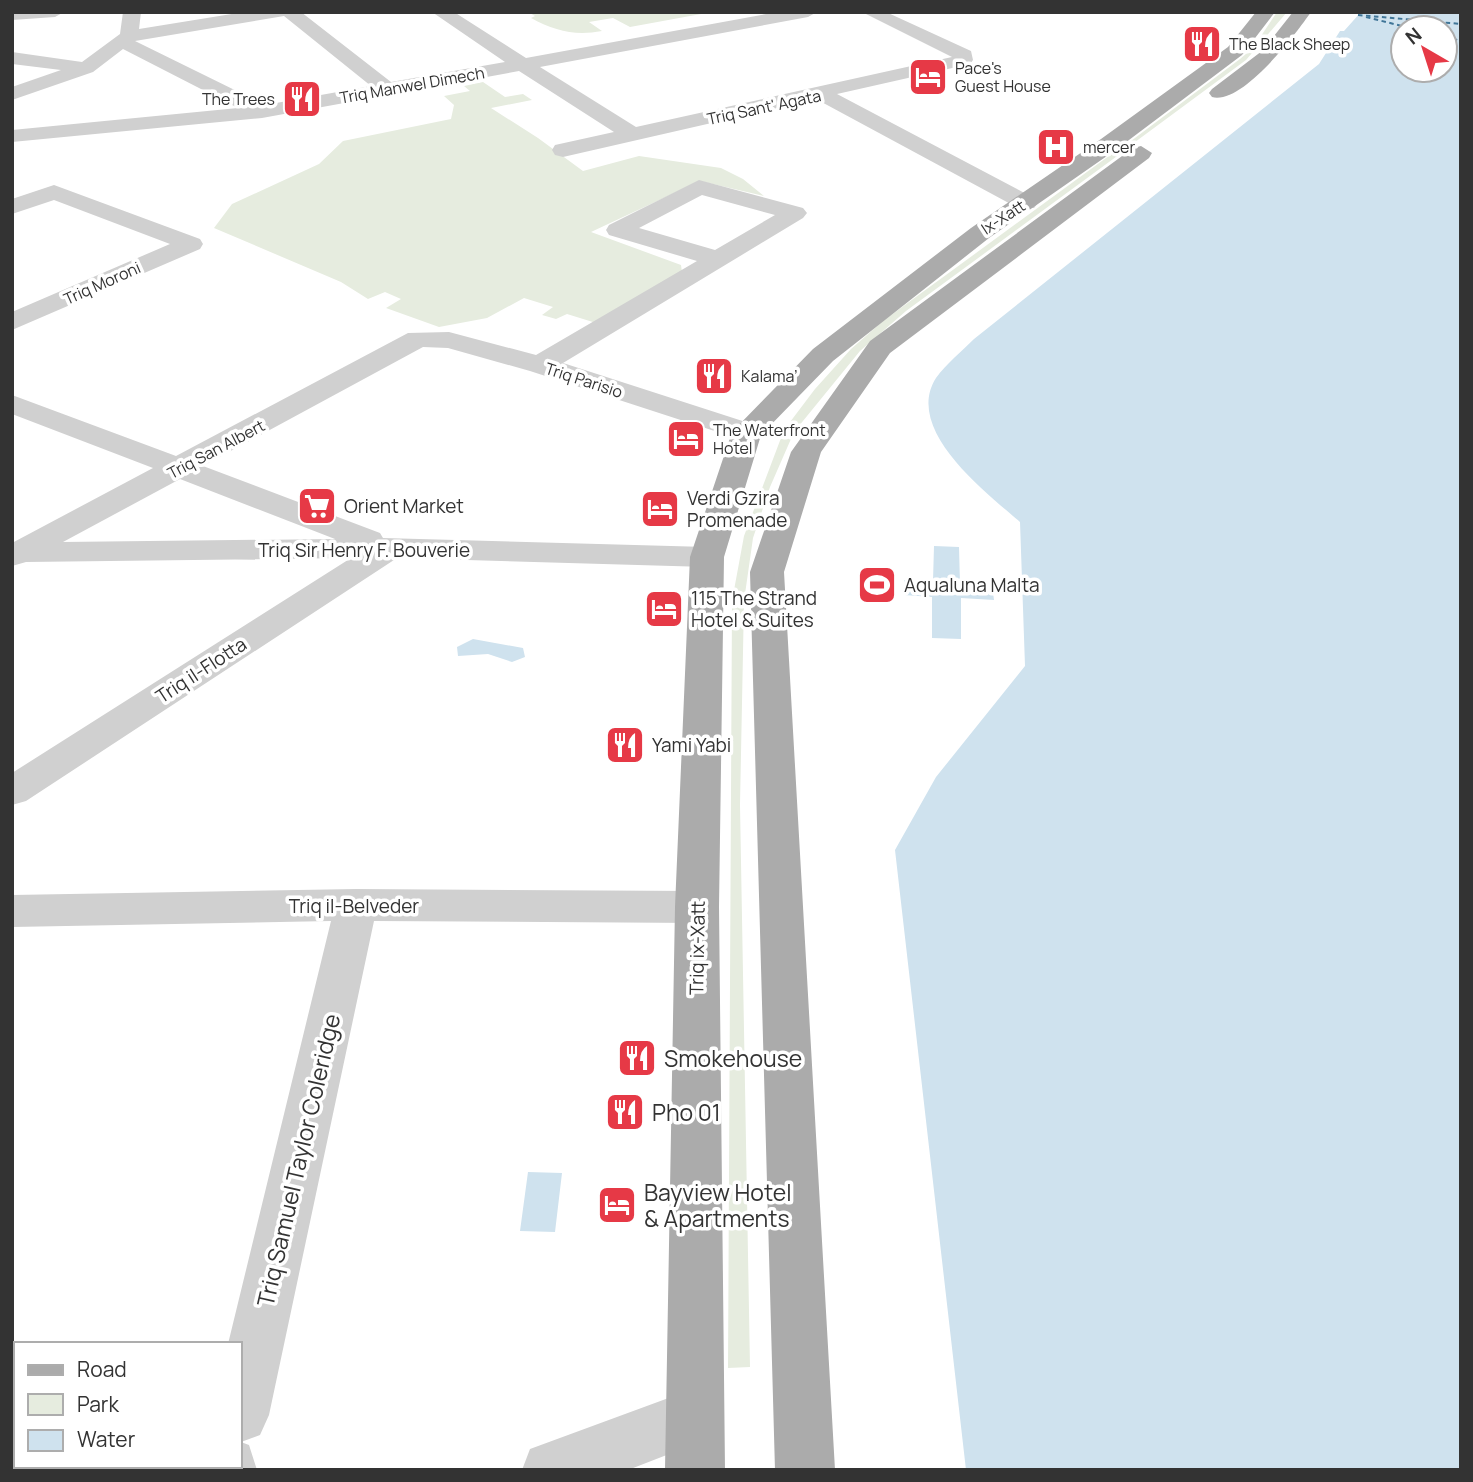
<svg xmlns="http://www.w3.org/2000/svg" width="1473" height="1482" font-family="Manrope,sans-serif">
  <rect width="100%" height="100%" fill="#fff"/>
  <!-- green -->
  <path fill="#e6ecdf" d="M528 12H712L630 27 613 18 589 22 602 31C575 36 555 31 531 18L535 16Z
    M1277 12H1287L1246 60 1131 145 1127 144 1240 59 1253 48Z
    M483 82 505 97 523 94 532 100 491 108 538 138 583 171 639 156 721 168 743 179 764 196 700 181 591 232 681 265 682 272 596 323 567 314 556 319 542 315 553 307 524 298 487 318 439 327 386 308 401 299 385 292 368 299 341 282 214 228 232 204 319 164 343 141 451 119 454 105 444 96 470 91 464 86Z
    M1117 150 1124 151 906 311 860 351 794 432 770 487 753 538 744 601 740 805 750 1367 728 1368 732 601 744 536 784 430 815 389 851 349 883 321Z"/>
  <!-- water -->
  <path fill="#cfe2ee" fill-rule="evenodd" d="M1361 12H1461V1470H966L895 850 936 777 1025 666 1020 522C987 493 903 430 936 378 946 364 962 351 974 339L1319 64 1340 31H1344ZM1403 28H1445V70H1403Z
    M934 546 959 547 960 584 992 585 994 600 961 598V639L932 638V597L904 595V580L933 581Z
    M473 639 523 648 525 657 512 662 488 654 458 656 457 647Z
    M528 1172 562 1173 555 1232 520 1231Z"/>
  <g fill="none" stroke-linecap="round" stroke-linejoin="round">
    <!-- ferry -->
    <path stroke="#3f7597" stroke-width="2" stroke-dasharray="4.5 3.5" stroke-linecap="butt" d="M1358 15 1461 24
      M1366 17 1410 28
      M1445 37 1461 41"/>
    <!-- minor -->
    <path fill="#d0d0d0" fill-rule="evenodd" d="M12 12H64L55 17 12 20Z
      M123 12H141L139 29 244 12H301L391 82 505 62 432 12H454L526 58 777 12H817L808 17 540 67 636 127 952 57 862 12H886L971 51 973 60 970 64 837 94 1034 198 1038 203 1034 208H1018L816 99 563 157 555 155 552 150 555 145 614 132 519 71 262 118 12 142V130L238 108 123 49 93 72 12 100V87L61 70 12 64V52L82 62 120 34ZM284 16 371 86 265 105 135 41Z
      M699 180 803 208 807 213 803 218 563 363 758 426 762 432 758 438 747 441 736 438 530 371 448 348 423 347 203 466 380 533 383 538 707 547 719 550 724 557 719 564 707 567 397 558 26 801 12 805V773L351 558 26 562 12 566V543L153 468 12 414V395L176 456 408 333 449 332 536 355 697 261 609 235 606 230 609 225ZM702 195 775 215 715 250 639 228ZM180 479 335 539 63 542Z
      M54 185 200 239 203 244 200 249 12 330V312L170 244 54 200 12 214V199Z
      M356 889 697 891 712 896 719 907 712 918 697 923 374 921 269 1415 260 1435 241 1442 249 1445 257 1470H198V1466H240V1344H228L331 921 12 927V895Z
      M693 1389 713 1397 722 1417 713 1437 628 1470H522L530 1449Z"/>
    <!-- major -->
    <path fill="#ababab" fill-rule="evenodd" d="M1256 12H1275L1242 55 1117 149 989 238 833 361 761 435 724 557 719 907 725 1470H665L675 907 690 557 732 432 813 349 971 228 1101 139 1228 47Z
      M1293 12H1311C1295 35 1242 105 1212 97L1209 93 1212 89 1262 51Z
      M1141 146 1152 153 1149 158 890 353 821 452 784 572 835 1470H775L750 572 791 452 870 341 1133 148Z"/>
  </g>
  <!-- icons -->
  <defs>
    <g id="restaurant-square" transform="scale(2.0125)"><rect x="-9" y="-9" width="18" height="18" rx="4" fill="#e63946" stroke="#fff"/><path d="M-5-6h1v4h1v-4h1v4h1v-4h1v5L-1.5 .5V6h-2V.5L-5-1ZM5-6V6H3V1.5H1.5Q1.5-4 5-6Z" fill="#fff"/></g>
    <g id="hotel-square" transform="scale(2.0125)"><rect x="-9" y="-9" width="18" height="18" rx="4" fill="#e63946" stroke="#fff"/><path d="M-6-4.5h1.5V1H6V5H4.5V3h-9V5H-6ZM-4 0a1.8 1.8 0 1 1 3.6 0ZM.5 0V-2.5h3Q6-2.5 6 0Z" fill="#fff"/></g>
    <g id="hospital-square" transform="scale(2.0125)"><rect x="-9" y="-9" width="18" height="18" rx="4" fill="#e63946" stroke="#fff"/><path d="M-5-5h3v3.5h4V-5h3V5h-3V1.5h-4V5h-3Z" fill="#fff"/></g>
    <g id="supermarket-square" transform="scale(2.0125)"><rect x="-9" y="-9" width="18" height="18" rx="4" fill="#e63946" stroke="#fff"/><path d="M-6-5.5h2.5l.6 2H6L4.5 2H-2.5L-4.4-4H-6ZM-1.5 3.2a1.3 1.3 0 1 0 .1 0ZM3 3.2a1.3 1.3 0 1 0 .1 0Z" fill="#fff"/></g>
    <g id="stadium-square" transform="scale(2.0125)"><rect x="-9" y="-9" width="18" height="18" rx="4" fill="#e63946" stroke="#fff"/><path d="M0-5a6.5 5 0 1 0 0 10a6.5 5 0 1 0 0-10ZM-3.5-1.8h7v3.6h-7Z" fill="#fff"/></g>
  </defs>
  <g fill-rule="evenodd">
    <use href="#restaurant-square" x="1202" y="44"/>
    <use href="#hotel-square" x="928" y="77"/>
    <use href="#restaurant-square" x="302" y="99"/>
    <use href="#hospital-square" x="1056" y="147"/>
    <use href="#restaurant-square" x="714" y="376"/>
    <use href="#hotel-square" x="686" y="439"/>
    <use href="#supermarket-square" x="317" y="506"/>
    <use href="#hotel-square" x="660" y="509"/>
    <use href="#stadium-square" x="877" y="585"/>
    <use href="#hotel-square" x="664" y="609"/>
    <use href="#restaurant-square" x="625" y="745"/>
    <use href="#restaurant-square" x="637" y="1058"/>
    <use href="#restaurant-square" x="625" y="1112"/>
    <use href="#hotel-square" x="617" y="1205"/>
  </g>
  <g text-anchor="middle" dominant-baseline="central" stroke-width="7" stroke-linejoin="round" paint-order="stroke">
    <!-- far-poi labels -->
    <g font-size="16" fill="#333" stroke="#fff" text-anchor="start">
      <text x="1229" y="44">The Black Sheep</text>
      <text x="955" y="68">Pace's<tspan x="955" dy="18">Guest House</tspan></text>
      <text x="275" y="99" text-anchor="end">The Trees</text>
      <text x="1083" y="147">mercer</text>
      <text x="741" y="376">Kalama’</text>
      <text x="713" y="430">The Waterfront<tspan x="713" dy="18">Hotel</tspan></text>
    </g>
    <!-- far-street labels -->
    <g font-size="16" fill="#333" stroke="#fff">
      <text transform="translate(412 85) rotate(-10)">Triq Manwel Dimech</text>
      <text transform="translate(764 107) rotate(-12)">Triq Sant' Agata</text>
      <text transform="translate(1003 217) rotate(-33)">Ix-Xatt</text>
      <text transform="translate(102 283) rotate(-24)">Triq Moroni</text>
      <text transform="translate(584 380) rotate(18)">Triq Parisio</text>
      <text transform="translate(216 449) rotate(-28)">Triq San Albert</text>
    </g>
    <!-- poi labels -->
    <g font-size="19" fill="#333" stroke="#fff" text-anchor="start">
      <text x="687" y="498">Verdi Gzira<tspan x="687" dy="22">Promenade</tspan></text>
      <text x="344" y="506">Orient Market</text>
      <text x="904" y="585">Aqualuna Malta</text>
      <text x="691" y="598">115 The Strand<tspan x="691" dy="22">Hotel &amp; Suites</tspan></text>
      <text x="652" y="745">Yami Yabi</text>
    </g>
    <!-- street labels -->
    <g font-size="19" fill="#333" stroke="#fff">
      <text x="364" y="550">Triq Sir Henry F. Bouverie</text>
      <text transform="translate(201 670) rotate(-33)">Triq il-Flotta</text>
      <text x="354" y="906">Triq il-Belveder</text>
      <text transform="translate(697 948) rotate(-89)">Triq ix-Xatt</text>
    </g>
    <!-- near-poi labels -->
    <g font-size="23" fill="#333" stroke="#fff" text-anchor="start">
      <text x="664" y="1058">Smokehouse</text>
      <text x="652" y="1112">Pho 01</text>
      <text x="644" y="1192">Bayview Hotel<tspan x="644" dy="26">&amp; Apartments</tspan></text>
    </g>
    <!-- near-street labels -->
    <g font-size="23" fill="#333" stroke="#fff">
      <text transform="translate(298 1160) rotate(-77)">Triq Samuel Taylor Coleridge</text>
    </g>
  </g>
  <!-- border -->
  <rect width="1473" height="1482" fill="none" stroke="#333333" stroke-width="28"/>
  <!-- legend -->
  <rect x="14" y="1342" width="228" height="126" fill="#ffffff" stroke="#adadad" stroke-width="2"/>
  <rect x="28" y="1365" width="35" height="10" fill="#ababab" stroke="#adadad" stroke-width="2"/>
  <text x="77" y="1377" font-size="21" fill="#333333">Road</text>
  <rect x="28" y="1394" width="35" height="21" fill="#e6ecdf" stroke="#adadad" stroke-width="2"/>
  <text x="77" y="1412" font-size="21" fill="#333333">Park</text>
  <rect x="28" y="1430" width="35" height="21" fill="#cfe2ee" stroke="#adadad" stroke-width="2"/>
  <text x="77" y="1447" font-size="21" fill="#333333">Water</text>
  <!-- north arrow -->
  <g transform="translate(1424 49) rotate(321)"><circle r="33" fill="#ffffff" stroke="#adadad" stroke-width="2"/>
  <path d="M0-5L12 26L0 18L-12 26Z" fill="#e63946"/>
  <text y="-10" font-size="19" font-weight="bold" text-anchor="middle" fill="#333333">N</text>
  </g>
</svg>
